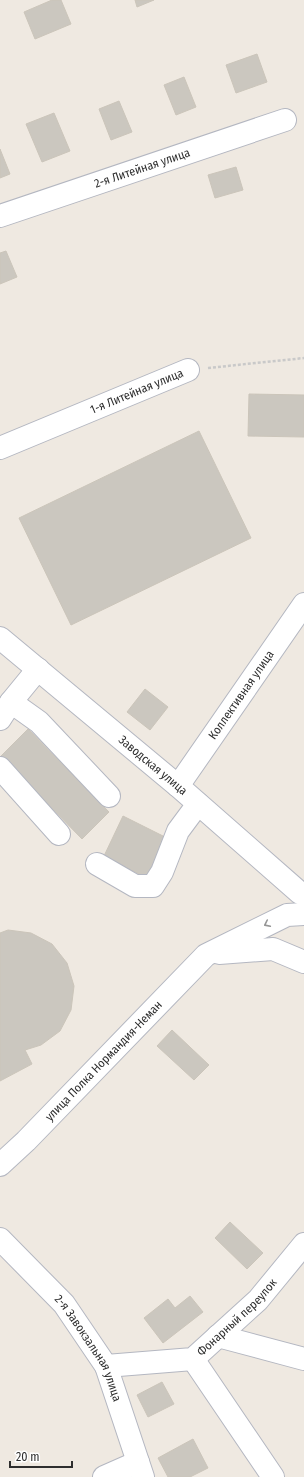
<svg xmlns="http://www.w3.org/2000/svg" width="304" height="1477" font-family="'Fira Sans Condensed',sans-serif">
  <rect width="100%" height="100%" fill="#efe9e1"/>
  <!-- building -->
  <path fill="#cbc7bf" stroke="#cbc5ba" d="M52 0H61L71 24 35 39 24 12Z
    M135 0H154L137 7Z
    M257 54 267 82 236 93 226 65Z
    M184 77 196 107 176 115 164 85Z
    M119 101 132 132 111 140 99 109Z
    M54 113 70 151 42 162 26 124Z
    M0 149 10 174 0 178Z
    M236 167 243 190 215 198 208 175Z
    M6 251 17 277 0 284V253Z
    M249 394 304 395V437L248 436Z
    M199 431 251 538 71 625 19 518Z
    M145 689 168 707 150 730 127 712Z
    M28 729 109 812 82 839 1 756Z
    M123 816 169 839 149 879 104 856Z
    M8 930 31 933 52 944 67 963 74 986 71 1010 60 1031 41 1045 25 1050 32 1064 0 1081V933Z
    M172 1030 209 1065 194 1080 157 1046Z
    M230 1222 263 1253 247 1269 215 1238Z
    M190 1296 203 1312 163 1343 144 1318 168 1299 175 1308Z
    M162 1382 174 1404 148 1417 137 1395Z
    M193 1439 208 1468 190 1477H168L158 1458Z"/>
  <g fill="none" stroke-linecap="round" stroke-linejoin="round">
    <!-- minor casing -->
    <g stroke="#b4b7c1" stroke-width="24">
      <g id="minor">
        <path id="s1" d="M0 216 285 120"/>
        <path id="s2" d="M0 448 188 370"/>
        <path id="s3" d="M0 638 178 786 300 893 304 895"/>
        <path d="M11 702 39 722 109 796"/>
        <path d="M0 719 11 702 38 669"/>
        <path d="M0 768 59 834"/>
        <path id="s4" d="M178 786 304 604"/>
        <path d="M97 864 135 886H153L162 872 178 831 198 804"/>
        <path d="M219 953 273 949 304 962"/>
        <path id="s5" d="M0 1165 26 1141 206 955 287 915 304 914"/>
        <path id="s6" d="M0 1239 64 1304 106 1366 143 1477"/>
        <path d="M218 1336 304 1359"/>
        <path d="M193 1359 273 1477"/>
        <path id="s7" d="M106 1366 193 1359 258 1300 304 1244"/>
        <path d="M104 1477 138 1462"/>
      </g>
    </g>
    <!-- path -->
    <path stroke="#c9c9c9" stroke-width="2.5" stroke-dasharray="3 2" stroke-linecap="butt" d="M208 368 304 358"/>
    <!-- minor -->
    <use href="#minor" stroke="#fff" stroke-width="22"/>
  </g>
  <!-- one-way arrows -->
  <defs><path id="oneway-chevron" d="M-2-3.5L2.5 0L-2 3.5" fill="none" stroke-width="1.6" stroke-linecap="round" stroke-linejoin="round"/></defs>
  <use stroke="#969696" href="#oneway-chevron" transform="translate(267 924) rotate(154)"/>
  <g text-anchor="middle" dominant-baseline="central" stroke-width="4" stroke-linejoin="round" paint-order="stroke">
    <!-- street labels -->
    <g font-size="12" fill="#2e2e2e" stroke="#fff">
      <text stroke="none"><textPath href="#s1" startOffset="150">2-я Литейная улица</textPath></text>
      <text stroke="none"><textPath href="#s2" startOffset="148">1-я Литейная улица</textPath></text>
      <text stroke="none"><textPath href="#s4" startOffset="111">Коллективная улица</textPath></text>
      <text stroke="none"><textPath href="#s3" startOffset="199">Заводская улица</textPath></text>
      <text stroke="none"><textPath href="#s5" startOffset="147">улица Полка Нормандия-Неман</textPath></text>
      <text stroke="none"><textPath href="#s7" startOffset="148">Фонарный переулок</textPath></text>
      <text stroke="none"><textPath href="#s6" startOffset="142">2-я Завокзальная улица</textPath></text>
    </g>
  </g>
  <!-- scale -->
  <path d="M10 1461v6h62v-6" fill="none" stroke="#2e2e2e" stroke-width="2"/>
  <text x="16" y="1461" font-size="12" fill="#2e2e2e" stroke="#ffffff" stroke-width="3" paint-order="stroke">20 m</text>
</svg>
